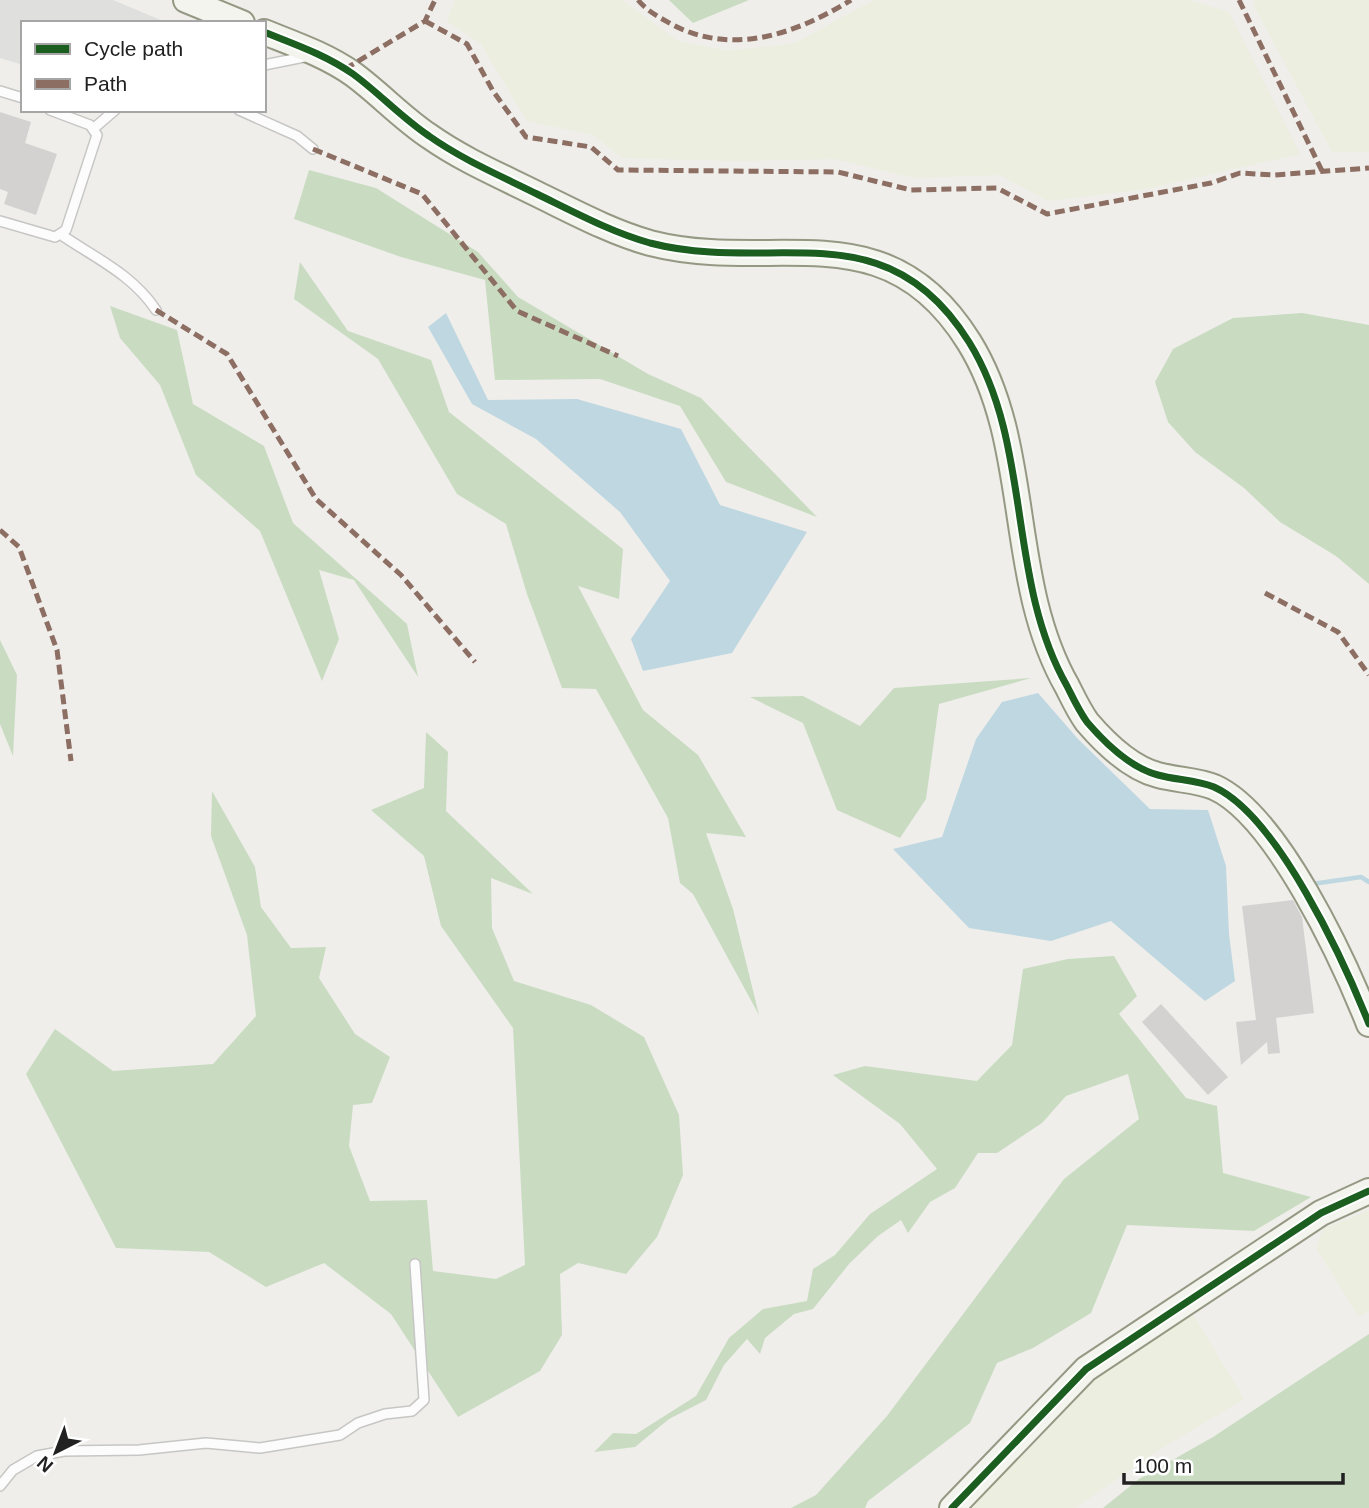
<svg xmlns="http://www.w3.org/2000/svg" width="1369" height="1508" font-family="Helvetica,sans-serif">
  <rect width="100%" height="100%" fill="#efeeeb"/>
  <!-- farmland -->
  <path fill="#eceedf" d="M455 0H622L678 41 728 51 795 43 874 0H1188L1229 12 1300 154 1146 189 1048 201 1000 175 914 178 835 159 732 161 623 158 593 135 527 121 481 44 447 21Z
    M1255 0H1369V152H1332L1253 4Z
    M1369 1210V1311L1359 1317 1316 1248 1323 1229Z
    M1191 1311 1244 1399 1162 1448 1075 1508H968L1095 1373Z"/>
  <!-- forest -->
  <path fill="#c9dcc1" d="M669 0H749L693 23Z
    M309 170 376 188 478 252 518 297 648 374 701 398 817 517 726 482 680 406 600 379 495 380 485 280 401 257 294 219Z
    M300 262 348 331 431 360 449 412 623 549 619 599 578 586 643 710 698 755 746 837 706 833 733 909 759 1015 693 894 680 883 668 818 596 689 562 688 527 594 506 524 457 494 378 359 294 299Z
    M110 306 177 330 193 404 264 446 293 523 407 624 418 677 354 580 319 570 339 639 322 681 260 531 196 475 160 385 120 338Z
    M1302 313 1369 325V584L1336 556 1280 522 1244 488 1195 452 1168 422 1155 382 1173 349 1233 318Z
    M0 640 17 675 13 756 0 724Z
    M1031 678 939 704 926 799 900 838 837 810 803 723 750 697 803 696 860 726 894 688Z
    M426 732 448 752 446 811 533 894 491 878 492 928 514 981 591 1005 644 1037 679 1115 683 1175 657 1237 626 1274 578 1263 560 1274 562 1335 540 1371 458 1417 391 1314 324 1263 266 1287 209 1252 116 1248 26 1074 55 1029 113 1071 213 1064 256 1016 247 935 211 836 212 791 255 867 261 907 291 948 326 947 319 978 355 1034 390 1057 372 1103 353 1105 349 1146 370 1201 427 1200 433 1271 496 1279 525 1265 513 1028 441 926 424 856 371 810 424 788Z
    M1114 956 1137 996 1119 1014 1186 1098 1217 1106 1223 1173 1311 1197 1254 1231 1127 1225 1091 1313 1033 1348 997 1363 970 1423 868 1501 865 1508H791L816 1495 887 1416 1064 1179 1139 1119 1128 1074 1066 1096 1042 1123 997 1153H978L955 1188 930 1202 908 1233 901 1220 878 1236 849 1264 813 1309 794 1314 765 1338 760 1354 747 1339 724 1365 706 1400 669 1419 635 1447 594 1452 613 1433 636 1434 696 1396 729 1338 763 1309 807 1301 813 1269 835 1255 870 1214 937 1169 900 1124 833 1075 865 1066 977 1081 1012 1045 1023 969 1068 959Z
    M1369 1334V1508H1103L1139 1479 1213 1437Z"/>
  <!-- parking -->
  <path fill="#dfdfde" d="M0 0H113L168 23H23V65L0 58Z"/>
  <!-- water -->
  <path fill="#bfd7e0" d="M446 313 488 400 577 399 681 429 720 505 807 532 732 653 643 671 631 639 670 581 620 512 536 439 472 404 428 327Z
    M1038 693 1078 739 1150 809 1208 810 1226 866 1229 934 1235 981 1205 1001 1111 921 1051 941 969 928 893 849 942 837 976 739 1002 702Z"/>
  <g fill="none" stroke-linecap="round" stroke-linejoin="round">
    <!-- stream -->
    <path stroke="#bfd7e0" stroke-width="4.5" d="M1312 884 1361 877 1369 882"/>
  </g>
  <!-- building -->
  <path fill="#d4d2d0" d="M0 112 31 122 25 143 57 154 36 215 4 204 8 192 0 189Z
    M1293 900 1302 917 1314 1013 1276 1018 1280 1053 1268 1054 1267 1042 1241 1065 1236 1022 1256 1020 1242 906Z
    M1161 1004 1228 1077 1208 1095 1142 1022Z"/>
  <g fill="none" stroke-linecap="round" stroke-linejoin="round">
    <!-- lane casing -->
    <g stroke="#c6c6c4" stroke-width="12">
      <path id="lane" d="M264 65 309 56
        M0 91 23 98
        M239 110 297 136 313 149
        M93 129 115 110
        M0 221 55 237 66 230 97 135 90 125 50 110
        M60 234C95 258 132 274 156 310
        M0 1486 13 1470 37 1456 64 1451 139 1450 206 1443 260 1448 340 1435 358 1423 385 1414 412 1411 424 1400 415 1264"/>
    </g>
    <!-- secondary casing -->
    <g stroke="#959983" stroke-width="28">
      <path id="secondary" d="M186 0 242 23
        M264 32C294 44 326 55 353 74 379 93 402 118 429 136 463 160 501 176 537 194 574 212 611 232 650 243 774 275 885 207 969 342 1033 445 1006 579 1067 686 1073 698 1079 711 1087 722 1105 743 1131 768 1158 775 1176 780 1197 780 1214 787 1277 815 1344 961 1369 1024
        M952 1508 1086 1369 1321 1213 1369 1191"/>
    </g>
    <!-- lane -->
    <use href="#lane" stroke="#fdfcfc" stroke-width="9"/>
    <!-- secondary -->
    <use href="#secondary" stroke="#f3f4ed" stroke-width="24"/>
    <!-- quiet -->
    <path stroke="#8d6e63" stroke-width="5" stroke-dasharray="10 5" stroke-linecap="butt" d="M638 0C648 12 659 17 673 25 733 56 796 34 851 0
      M1239 0 1322 171
      M425 21 467 44 493 91 526 137 591 147 618 170 838 172 911 190 997 188 1047 214 1211 183 1240 173 1274 175 1369 168
      M345 69 425 21 435 0
      M313 149 422 194 517 311 618 356
      M156 310 227 354 316 499 401 575 475 662
      M0 530 19 547 57 650 71 761
      M1265 593 1338 632 1369 675"/>
    <!-- cycleway casing -->
    <g stroke="#fff" stroke-width="11">
      <path id="cycleway" d="M264 32C294 44 326 55 353 74 379 93 402 118 429 136 463 160 501 176 537 194 574 212 611 232 650 243 774 275 885 207 969 342 1033 445 1006 579 1067 686 1073 698 1079 711 1087 722 1105 743 1131 768 1158 775 1176 780 1197 780 1214 787 1277 815 1344 961 1369 1024
        M952 1508 1086 1369 1321 1213 1369 1191"/>
    </g>
    <!-- cycleway -->
    <use href="#cycleway" stroke="#1b5e20" stroke-width="7"/>
  </g>
  <!-- legend -->
  <rect x="21" y="21" width="245" height="91" fill="#ffffff" stroke="#a6a6a6" stroke-width="2"/>
  <rect x="35" y="44" width="35" height="10" fill="#1b5e20" stroke="#a6a6a6" stroke-width="2"/>
  <text x="84" y="56" font-size="21" fill="#212121">Cycle path</text>
  <rect x="35" y="79" width="35" height="10" fill="#8d6e63" stroke="#a6a6a6" stroke-width="2"/>
  <text x="84" y="91" font-size="21" fill="#212121">Path</text>
  <!-- north arrow -->
  <g transform="translate(56 1452) rotate(222)" stroke="#ffffff" stroke-width="5" paint-order="stroke">
  <path d="M0-5L12 26L0 18L-12 26Z" fill="#212121"/>
  <text y="-10" font-size="19" font-weight="bold" text-anchor="middle" fill="#212121">N</text>
  </g>
  <!-- scale -->
  <path d="M1124 1473v10h219v-10" fill="none" stroke="#212121" stroke-width="3.5"/>
  <text x="1134" y="1473" font-size="21" fill="#212121" stroke="#ffffff" stroke-width="5" paint-order="stroke">100 m</text>
</svg>
